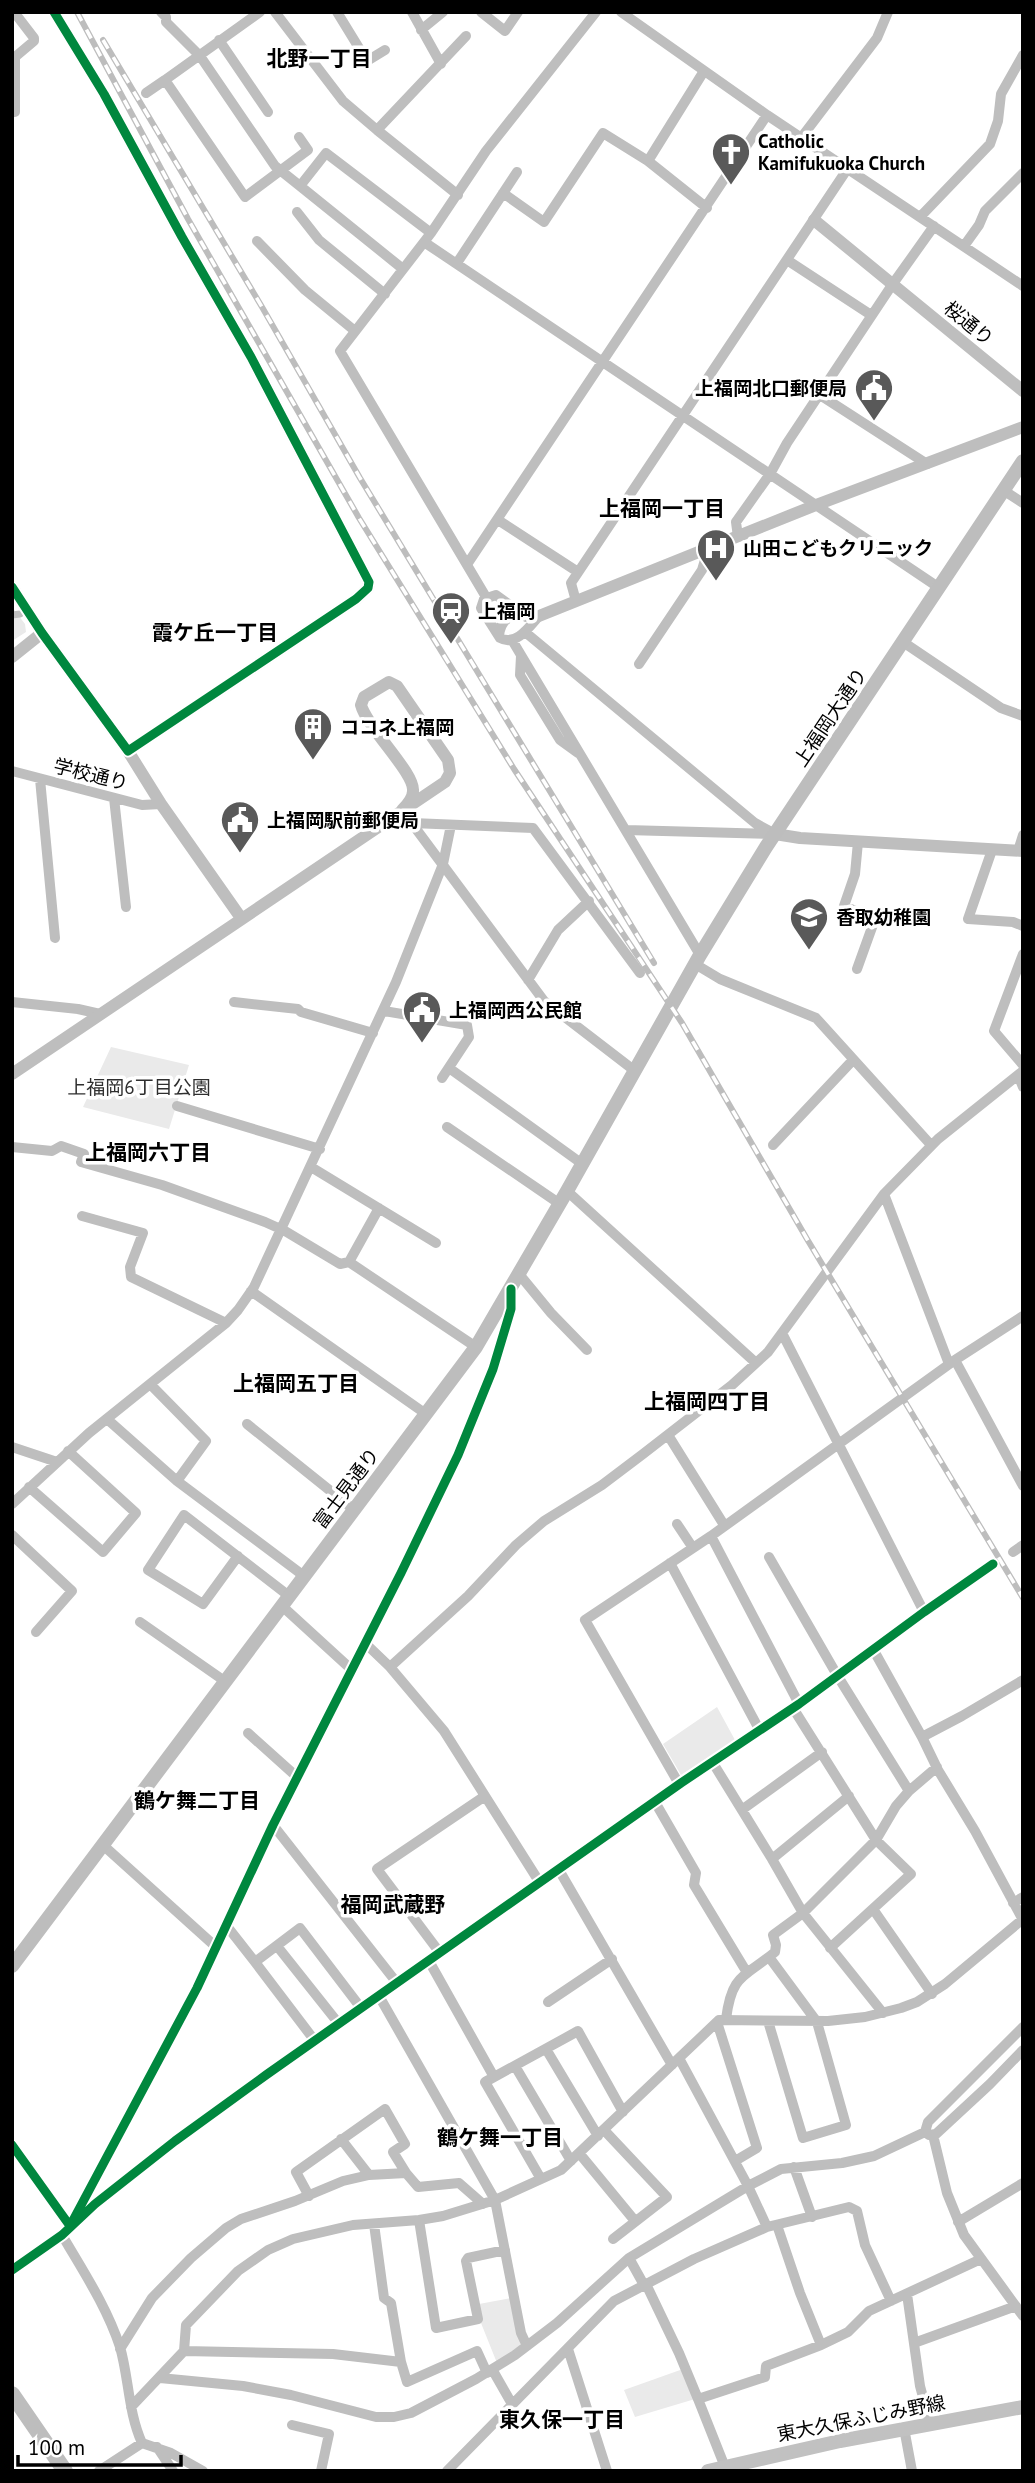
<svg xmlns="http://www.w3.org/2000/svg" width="1035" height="2483" font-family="'PT Sans','Noto Sans JP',sans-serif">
  <rect width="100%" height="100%" fill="#fff"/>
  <!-- green -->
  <path fill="#eaeaea" d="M12 607 25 624 26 632 12 641Z
    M111 1047 189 1065 169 1129 83 1107Z
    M717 1707 735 1740 681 1775 663 1744Z
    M511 2298 521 2341 520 2349 497 2363 481 2323 479 2304Z
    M683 2369 695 2399 635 2417 624 2390Z"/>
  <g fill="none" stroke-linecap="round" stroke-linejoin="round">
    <!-- pedestrian -->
    <path stroke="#bebebe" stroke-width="7" d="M12 615 20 614"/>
    <!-- minor -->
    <path stroke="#bebebe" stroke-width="10" d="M161 12 166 17V22L200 56 275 166 300 186
      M260 12 165 80 245 197 308 150 299 137
      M275 12 343 101 377 130
      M337 12 367 61 385 50
      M412 12 441 64
      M481 12 505 31 518 12
      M621 12 767 115 1023 286
      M421 30 443 12
      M219 40 268 112
      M146 93 165 80
      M12 112H15V57L34 41V38L14 12
      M801 138 877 38 888 12
      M648 161 704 71
      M503 193 544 222 603 133 648 161 707 208
      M458 195 377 130 466 36
      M297 212 319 240 385 294
      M920 217 990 144 998 121 1001 94 1023 55
      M257 241 305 290 355 331
      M424 242 938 587
      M964 246 979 225 985 211 1023 173
      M787 260 871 315
      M457 263 517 172
      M403 269 300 186 326 153 431 233
      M820 395 927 464
      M1003 490 1023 503
      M498 520 578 572
      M738 537 736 522 770 474 787 443 892 285 934 226
      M468 563 767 115
      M496 595 526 617 539 616C530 626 516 647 500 638L481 608 484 599Z
      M486 597 340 351 431 233 486 151 596 12
      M576 601 571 583 848 168
      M525 632 755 823 775 834
      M499 636C500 623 507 615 521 613
      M512 640 700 955
      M903 642 1001 708 1023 716
      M521 656 520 675 560 740 578 753
      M639 664 702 570 708 550
      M12 771 142 805 161 804
      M40 779 55 938
      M114 798 126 907
      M402 810 544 1001 635 1071
      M412 823 533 828 640 973
      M626 830 771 834
      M992 850 968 919 1013 922 1023 926
      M1018 851 1023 835
      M1023 954 994 1031 1023 1065
      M695 964 720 979 816 1018 931 1145
      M857 969 875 919 844 906 855 874 858 842
      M528 980 558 930 589 901
      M12 1002 78 1009 100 1014
      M234 1002 298 1009 301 1012 373 1033
      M384 1011 467 1025 469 1037 442 1078
      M449 1068 581 1163
      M1018 1075 1023 1087
      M177 1106 320 1149
      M447 1127 560 1204
      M773 1145 853 1060
      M12 1147 52 1151 61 1146 84 1154 81 1162 162 1185 265 1222 285 1231 340 1264 349 1262 379 1208
      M311 1167 436 1243
      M567 1191 756 1363
      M884 1194 949 1364
      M82 1216 143 1233 130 1267 131 1277 226 1323
      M349 1262 476 1347
      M519 1274 551 1313 587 1350
      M251 1291 426 1414
      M782 1333 924 1612
      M955 1360 1023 1486
      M150 1384 206 1441 177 1481
      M107 1419 177 1481 304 1576
      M247 1424 353 1509
      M668 1435 724 1525
      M12 1447 57 1462
      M29 1487 103 1552 136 1513 68 1451
      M12 1504 89 1433 226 1323 238 1310 254 1287 396 982 443 864 451 825
      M677 1524 693 1548
      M12 1535 72 1591 36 1632
      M711 1536 799 1704
      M1013 1552 1023 1545
      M238 1556 203 1604 148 1570 184 1515 289 1596
      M670 1563 760 1731
      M282 1606 352 1670
      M140 1622 226 1682
      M366 1644 390 1667 444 1731 540 1883
      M873 1649 922 1737 962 1716 1023 1680
      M390 1667 468 1596 516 1545 544 1521 602 1485 643 1454 732 1385 768 1352 884 1194 938 1139 1023 1071
      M793 1708 876 1840 911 1874 830 1948
      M248 1733 297 1777
      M922 1737 938 1770 975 1831 1023 1920
      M713 1763 772 1859 849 1796
      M679 1784 585 1620 711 1536 955 1360 1023 1316
      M909 1791 937 1767
      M655 1802 696 1873 694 1885 746 1971
      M743 1809 822 1752
      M273 1825 397 1983
      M104 1846 216 1947
      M772 1859 803 1913 883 2013
      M559 1870 672 2065
      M1013 1903 1023 1897
      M873 1909 932 1994
      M226 1925 255 1962
      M277 1946 339 2024
      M440 1953 377 1869 485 1796
      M429 1961 494 2077
      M379 1996 495 2200 521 2333 527 2346
      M548 2002 612 1959
      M726 2019C732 1973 744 1978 775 1952L776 1945 773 1935 803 1913 876 1840 896 1806 909 1791 837 1675 769 1557
      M768 2021 803 2138 846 2125 817 2022 769 1957
      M717 2022 757 2148 735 2161
      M315 2041 255 1962 300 1928 361 2008
      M546 2049 598 2136
      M679 2058 748 2186 767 2227 849 2207 857 2211 865 2245 891 2301
      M515 2066 571 2161
      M604 2130 667 2197 613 2239
      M925 2132 928 2122 1023 2027
      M933 2135 947 2193 964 2235 1023 2316
      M341 2139 369 2175
      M12 2145 70 2226 197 1988 273 1825 401 1573 458 1455 493 1369 511 1309V1289
      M579 2153 635 2221
      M794 2167 812 2217
      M541 2179 485 2082 578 2031 623 2112
      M309 2196 296 2172 385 2109 405 2144 393 2152 406 2173
      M419 2220 436 2328 478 2319 466 2261 468 2258 505 2250
      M958 2222 1023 2183
      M374 2224 384 2298 391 2303 401 2362 407 2382 477 2351 487 2373
      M777 2225 800 2293 821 2345
      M62 2235C83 2271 107 2307 120 2347 129 2378 128 2412 142 2443
      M629 2258 644 2285
      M12 2270 62 2235 95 2204 175 2141 266 2075 681 1783 799 1704 924 1612 993 1564
      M646 2284 679 2353 698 2399
      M907 2294 920 2386 930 2423
      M914 2343 1016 2306
      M120 2349 152 2298 191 2258 226 2228 241 2219 295 2201 343 2181 369 2175 406 2173 418 2187 459 2183 483 2204
      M568 2349 607 2471
      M184 2351 333 2354 401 2362
      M492 2369 512 2404
      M160 2378 243 2386 291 2395 376 2417H394L411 2413 476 2379 515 2355 557 2323 629 2258 748 2186 781 2169 842 2163 874 2156 925 2132 929 2135 936 2134 990 2084 1023 2050
      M131 2407 184 2351 186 2325 238 2271 268 2250 293 2239 353 2225 419 2220 443 2216 495 2200 561 2170 719 2020 828 2021 865 2017 901 2008 917 2002 945 1984 1023 1919
      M292 2425 329 2434 321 2471
      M904 2428 912 2471
      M157 2447 173 2471
      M725 2467 698 2399 765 2377 766 2366 821 2345 848 2332 869 2311 981 2259
      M99 2471 142 2443 171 2453 203 2471
      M447 2471 614 2301 694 2259 767 2227"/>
    <!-- tertiary -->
    <path stroke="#bebebe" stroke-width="12" d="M814 220 1023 391
      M12 587 42 633 128 751 356 599 368 588 369 582 251 357 182 237 104 94 54 12
      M539 616 816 505 1023 427
      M12 657 42 633
      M128 751 161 804 241 918
      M775 834 800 838 1023 851
      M12 1074 445 782 450 773 448 760 397 686 389 682 364 697 361 705C367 728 415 773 413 791 413 799 407 805 402 810"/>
    <!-- secondary -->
    <path stroke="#c1c1c1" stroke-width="14" d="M708 2471 840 2441 1023 2407"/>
    <!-- primary -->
    <path stroke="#bdbdbd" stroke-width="14" d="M12 1966 476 1347 567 1191 700 955 766 847 1023 461"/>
    <!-- trunk -->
    <path stroke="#bdbdbd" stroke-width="16" d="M12 2394 65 2471"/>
    <!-- rail casing -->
    <g stroke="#bdbdbd" stroke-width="6">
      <path id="rail" d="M77 12 188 219 359 518 514 769 682 1023 807 1239 1023 1598
        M103 40 262 307 360 478 654 963"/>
    </g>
    <!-- rail -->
    <use href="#rail" stroke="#fff" stroke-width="3.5" stroke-dasharray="10" stroke-linecap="butt"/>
    <!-- cycleway casing -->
    <g stroke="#fff" stroke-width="13">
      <path id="cycleway" d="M12 587 42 633 128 751 356 599 368 588 369 582 251 357 182 237 104 94 54 12
        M12 2145 70 2226 197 1988 273 1825 401 1573 458 1455 493 1369 511 1309V1289
        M12 2270 62 2235 95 2204 175 2141 266 2075 681 1783 799 1704 924 1612 993 1564"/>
    </g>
    <!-- cycleway -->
    <use href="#cycleway" stroke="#00873e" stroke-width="9"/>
  </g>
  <!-- icons -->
  <defs>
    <g id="church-pin" transform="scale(2.0125)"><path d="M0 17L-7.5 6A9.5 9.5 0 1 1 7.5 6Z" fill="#595959" stroke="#fff"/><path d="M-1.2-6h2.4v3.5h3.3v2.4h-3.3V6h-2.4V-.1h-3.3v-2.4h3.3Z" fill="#fff"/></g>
    <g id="civic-pin" transform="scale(2.0125)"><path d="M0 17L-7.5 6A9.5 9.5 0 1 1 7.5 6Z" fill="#595959" stroke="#fff"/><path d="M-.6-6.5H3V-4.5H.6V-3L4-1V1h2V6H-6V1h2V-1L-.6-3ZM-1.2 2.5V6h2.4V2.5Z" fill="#fff"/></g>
    <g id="hospital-pin" transform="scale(2.0125)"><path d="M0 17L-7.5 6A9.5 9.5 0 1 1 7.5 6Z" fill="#595959" stroke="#fff"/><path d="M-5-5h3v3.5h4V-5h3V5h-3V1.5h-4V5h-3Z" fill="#fff"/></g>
    <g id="station-pin" transform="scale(2.0125)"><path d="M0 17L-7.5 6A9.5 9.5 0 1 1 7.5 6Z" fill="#595959" stroke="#fff"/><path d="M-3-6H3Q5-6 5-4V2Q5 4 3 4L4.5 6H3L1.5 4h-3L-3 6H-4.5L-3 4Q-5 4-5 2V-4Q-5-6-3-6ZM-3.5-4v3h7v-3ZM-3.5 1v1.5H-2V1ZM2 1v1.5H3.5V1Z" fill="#fff"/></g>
    <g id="building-pin" transform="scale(2.0125)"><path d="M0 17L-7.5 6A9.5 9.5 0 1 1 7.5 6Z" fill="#595959" stroke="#fff"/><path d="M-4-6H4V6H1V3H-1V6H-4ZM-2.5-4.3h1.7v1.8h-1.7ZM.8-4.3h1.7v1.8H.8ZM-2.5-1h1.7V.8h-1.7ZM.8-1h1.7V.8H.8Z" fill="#fff"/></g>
    <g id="school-pin" transform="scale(2.0125)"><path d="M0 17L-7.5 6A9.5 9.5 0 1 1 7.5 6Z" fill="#595959" stroke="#fff"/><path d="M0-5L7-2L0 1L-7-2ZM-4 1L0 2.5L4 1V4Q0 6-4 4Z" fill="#fff"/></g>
  </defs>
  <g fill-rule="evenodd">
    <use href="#church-pin" x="731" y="152"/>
    <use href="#civic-pin" x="874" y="388"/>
    <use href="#hospital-pin" x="716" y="548"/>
    <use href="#station-pin" x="451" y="611"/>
    <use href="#building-pin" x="313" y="727"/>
    <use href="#civic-pin" x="240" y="820"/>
    <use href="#school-pin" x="809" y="917"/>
    <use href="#civic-pin" x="422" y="1010"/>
  </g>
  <g text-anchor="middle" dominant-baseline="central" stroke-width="7" stroke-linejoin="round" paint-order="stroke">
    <!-- poi labels -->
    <g font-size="19" font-weight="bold" fill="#000" stroke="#fff" text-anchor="start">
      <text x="758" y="141">Catholic<tspan x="758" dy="22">Kamifukuoka Church</tspan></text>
      <text x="847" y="388" text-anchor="end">上福岡北口郵便局</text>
      <text x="743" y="548">山田こどもクリニック</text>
      <text x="478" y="611">上福岡</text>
      <text x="340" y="727">ココネ上福岡</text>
      <text x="267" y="820">上福岡駅前郵便局</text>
      <text x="836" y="917">香取幼稚園</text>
      <text x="449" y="1010">上福岡西公民館</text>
    </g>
    <!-- street labels -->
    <g font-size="19" fill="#000" stroke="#fff">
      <text transform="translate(969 323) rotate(39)">桜通り</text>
      <text transform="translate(830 717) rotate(-56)">上福岡大通り</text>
      <text transform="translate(91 774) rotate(14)">学校通り</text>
      <text transform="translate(346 1488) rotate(-53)">富士見通り</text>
      <text transform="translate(861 2418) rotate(-11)">東大久保ふじみ野線</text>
    </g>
    <!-- park labels -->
    <g font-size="19" fill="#2f2f2f" stroke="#fff">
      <text x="139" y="1087">上福岡6丁目公園</text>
    </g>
    <!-- neighbourhood labels -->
    <g font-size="21" font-weight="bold" fill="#000" stroke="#fff">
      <text x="319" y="58">北野一丁目</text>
      <text x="662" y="508">上福岡一丁目</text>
      <text x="215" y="632">霞ケ丘一丁目</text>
      <text x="148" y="1152">上福岡六丁目</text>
      <text x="296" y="1383">上福岡五丁目</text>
      <text x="707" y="1401">上福岡四丁目</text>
      <text x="197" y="1800">鶴ケ舞二丁目</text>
      <text x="393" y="1904">福岡武蔵野</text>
      <text x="500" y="2137">鶴ケ舞一丁目</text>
      <text x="562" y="2419">東久保一丁目</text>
    </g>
  </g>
  <!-- border -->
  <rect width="1035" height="2483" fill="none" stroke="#000000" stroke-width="28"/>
  <!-- scale -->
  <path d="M18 2455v10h163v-10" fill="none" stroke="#000000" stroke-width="3.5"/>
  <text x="28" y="2455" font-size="21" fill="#000000" stroke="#ffffff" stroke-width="5" paint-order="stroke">100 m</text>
</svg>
